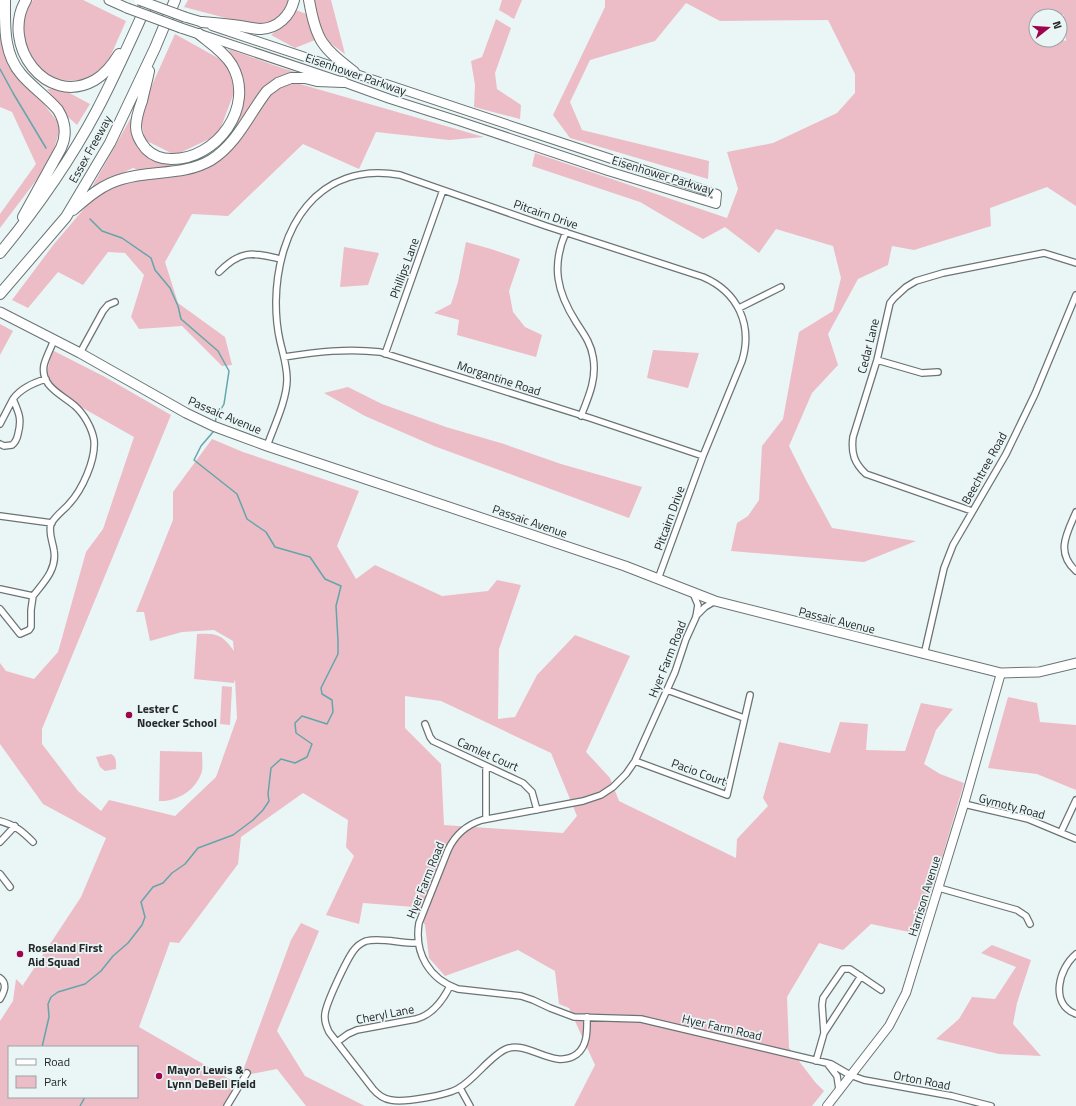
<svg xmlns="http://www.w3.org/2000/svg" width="1076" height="1106" font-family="'Titillium Web',sans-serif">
  <rect width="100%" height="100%" fill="#eaf5f6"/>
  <!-- green -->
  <path fill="#ecbdc7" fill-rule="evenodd" d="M0 0 8 58 61 126 50 162 0 228V214L36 164 12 112 0 107Z
    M33 0H83L126 21 107 64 88 80 57 81 26 57 22 15Z
    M188 0H290L278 20 256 26 184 7Z
    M314 0H331L345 54 330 43 318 25Z
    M502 0H522L514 19 499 10Z
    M605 0H1076V206L1047 187 990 208 991 226 914 250 892 246 888 265 858 279 828 334 838 365 812 393 789 446 806 480 832 528 916 541 864 562 731 551 737 523 748 516 759 500 762 446 783 419 799 332 833 311 841 278 833 246 776 229 759 253 725 227 703 239 640 202 532 166 535 153 727 218 738 189 727 152 773 143 837 113 855 93V74L828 20 720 21 686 3 655 41 590 60 570 102 582 130 709 161 708 179 570 138 553 115 605 7ZM1043 12 1064 15 1066 41 1060 39 1036 40V16H1042Z
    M296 10 309 15V27L315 40 295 48 271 35 285 24Z
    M496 19 511 28 495 73 497 89 521 105 520 119 474 107 475 85 471 61 482 57Z
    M175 34 227 63 235 90 218 135 175 155 145 140 140 115 143 105Z
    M228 49C251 56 273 66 296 72L277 78 251 106 230 135 241 108 242 91 238 66Z
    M293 82 484 137 449 140 376 132 359 169 303 144 228 216 192 214 165 262 178 303 225 337 232 365 222 366 182 326 139 329 131 317 144 275 125 253 108 252 83 285 58 272 28 308 12 300 54 244 94 197 128 180 208 165 270 93Z
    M47 89H62L90 104 77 125 68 117Z
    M133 114V129L159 161 175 167 141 171 133 168 92 187Z
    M466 242 491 249 520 259 509 291 513 312 525 327 542 335 536 357 457 335 459 320 434 313 451 304 458 282Z
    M344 247 379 253 368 285 340 287Z
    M0 324 13 331 0 355Z
    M52 350 105 377 171 415 42 729V744L78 791 101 811 109 800 175 816 216 777 237 718 235 679 234 683 194 679 197 634C216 633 222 634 234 651L233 641 214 630 182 632 150 641 144 612H136L173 520V492L212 439 243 452 359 491 337 546 356 579 375 565 442 596 488 591 497 580 521 585 499 649 498 719 515 717 537 675 575 635 630 656 586 752 610 778 619 801 736 858 737 839 768 806 763 798 779 742 830 753 840 722 868 724 866 750 905 751 921 703 953 709 936 730 924 764 940 774 964 783 936 878 914 932H909L871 924 843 950 819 943 787 997 789 1048 815 1082 824 1091 812 1106H574L595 1065 569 1008 559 1004 555 971 518 950 445 976 429 958 425 925 414 907 363 903 359 924 326 915 354 856 346 847 348 820 303 793 241 837 238 864 179 943 170 942 139 1027 238 1084 223 1106H0V1021L13 1001 16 979 24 987 23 985 81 897 106 838 43 804 0 744V663L6 671 34 679 58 652 86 552 103 529 134 437 44 386ZM405 696 441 701 551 753 577 816 563 833 444 825 441 764 405 728ZM9 1047H137V1097H9Z
    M653 350 699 353 688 388 647 378Z
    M348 387 382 404 446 427 504 444 561 464 642 487 629 518 434 446 365 416 324 393Z
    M222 686 232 687 230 725 220 724Z
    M1008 697 1037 703 1040 722 1076 725V790L1037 774 988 768Z
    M160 751 202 752C202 758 203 765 202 771 197 789 178 802 159 801Z
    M111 754C117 757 116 762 116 769L105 771 100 767 96 757Z
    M301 923 319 931 277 1031 305 1076 365 1106H306L277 1069 241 1076 291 940Z
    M992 945 1031 960 1017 1003 1013 1024 1041 1056 999 1054 936 1039 959 1019 972 997 995 999 1016 967 981 953Z"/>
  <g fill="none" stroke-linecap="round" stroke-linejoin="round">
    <!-- stream -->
    <path stroke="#62a6ab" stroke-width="1.5" d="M0 69 13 93 46 148
      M90 219 102 231 122 238 151 258 155 270 170 288 178 306 181 319 218 351 229 371 224 404 216 418 215 424
      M42 1047 49 1017 48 1004 51 997 58 992 85 984 101 971 113 956 128 943 142 925 145 917 141 902 153 887 163 883 172 873 185 864 198 848 233 835 253 820 263 810 269 801 268 794 271 768 281 759 295 763 307 757 312 744 296 733 295 723 302 716 327 724 333 712 332 700 322 694 321 688 338 654V641L336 606 341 586 325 579 310 557 275 547 266 532 247 519 237 494 194 460 201 446 213 432 214 429
      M80 1106 85 1097"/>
    <!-- street casing -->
    <g stroke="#6a7475" stroke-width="8">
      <path id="street" d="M566 232C551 266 557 292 576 322 583 333 591 343 593 357 597 378 589 396 581 416
        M219 272C242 249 252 253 281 259
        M739 308 781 287
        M80 353 103 311 108 305 115 302
        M385 354 443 190
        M284 357C317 352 347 348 380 352L590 418 703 456
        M877 360 922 373 938 372
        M13 399C21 388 33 383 46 379
        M0 424 13 399C19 413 22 419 18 434 17 439 16 442 12 445L4 446 0 444
        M267 446C274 426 287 400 287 379 287 366 283 354 280 341 277 328 276 315 276 302 277 228 317 161 400 175L546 226 703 277C738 292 753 325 742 361L703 456 658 579
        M972 511 866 474C854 463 851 453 853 437L877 360 890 303 894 298 906 287 916 281 943 273 1044 253 1076 263
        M1076 512C1067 533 1055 552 1076 571
        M0 516 52 523
        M0 589 33 596 31 610V627L29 630 20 634 0 609
        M693 593 698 605 696 617 686 639 675 672 635 761 626 774 613 787 601 795 583 801 482 820C466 825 455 835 448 850L419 923C414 953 429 979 458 989L521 996 533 1000 550 1008 574 1017 641 1019 831 1064 850 1075 864 1080 952 1096 991 1106
        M33 596C43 583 57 570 54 551 53 542 48 533 51 524 55 516 63 511 69 504 82 490 96 460 94 440 92 428 84 414 75 406 63 395 40 387 44 365 46 357 51 348 54 340
        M696 616 705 607 715 601
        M924 655 944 568 953 545 1006 454 1035 394 1076 295
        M667 690 744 718
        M425 724 430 737 433 741 523 783 532 792 537 810
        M635 761 727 795 750 695
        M486 766V819
        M964 804 1028 819 1076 839
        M0 821C15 825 22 831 33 842
        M1061 832 1076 800
        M0 842 15 826
        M0 874 10 887
        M939 888 1017 910 1026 916 1030 924
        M418 943C402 944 381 937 366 941 361 943 357 946 354 950 347 959 326 1003 325 1014 324 1021 326 1026 329 1032L373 1089C378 1095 383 1099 391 1100 404 1103 448 1095 459 1088 475 1079 490 1056 506 1049 529 1040 554 1071 577 1054 588 1045 587 1030 587 1017
        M1076 954C1059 968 1049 1004 1076 1014
        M0 978C8 984 4 992 0 999
        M824 1033 822 1005 823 998 843 969H850L881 990
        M337 1042 348 1034 357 1030 416 1019C432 1015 443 1000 450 986
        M816 1061 824 1033 861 976
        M827 1063 837 1076 839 1089
        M460 1088 470 1106
        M227 1106 247 1073"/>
    </g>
    <!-- secondary casing -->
    <g stroke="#6a7475" stroke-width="10">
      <path id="secondary" d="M203 35 343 82 390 99 459 121 608 171 716 204 717 194 524 130 212 26
        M827 1106 889 1026 906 993 964 804 1001 673"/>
    </g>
    <!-- primary casing -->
    <g stroke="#6a7475" stroke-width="11">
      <path id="primary" d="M109 0 127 8
        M185 17 202 22
        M181 28 199 34
        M0 312 80 353 186 413 213 426 267 446 625 566 715 601 1001 673 1039 672 1076 663"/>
    </g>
    <!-- highway casing -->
    <g stroke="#6a7475" stroke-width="12">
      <path id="highway" d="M5 0C5 25 3 53 21 74 32 87 47 97 58 110 66 123 67 135 61 148L23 217
        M26 0C0 44 46 108 95 80 105 74 113 64 119 54
        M309 0C316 41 322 47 354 72
        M202 22C215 23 227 24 240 26 247 27 254 29 261 29 278 28 290 16 294 0
        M149 71C147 81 144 91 142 101 139 109 136 118 136 127 136 135 141 143 146 149 153 156 161 159 171 159 216 160 256 107 232 65 224 52 210 43 199 34
        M73 210C88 197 103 184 122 179 151 170 184 176 211 160 237 144 249 114 267 91L278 83 291 78H305L317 81 343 82
        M0 253C37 208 70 161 97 110 116 74 132 37 149 0
        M0 294 66 217 110 143 155 48 175 0"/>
    </g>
    <!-- street -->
    <use href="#street" stroke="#fff" stroke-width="5.5"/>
    <!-- secondary -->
    <use href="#secondary" stroke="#fff" stroke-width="8"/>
    <!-- primary -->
    <use href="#primary" stroke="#fff" stroke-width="9"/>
    <!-- highway -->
    <use href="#highway" stroke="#fff" stroke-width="10"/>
    <!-- primary-bridge casing -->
    <g stroke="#6a7475" stroke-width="11" stroke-linecap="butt">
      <path id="primary-bridge" d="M139 0 185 17
        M127 8 181 28"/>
    </g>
    <!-- primary-bridge -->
    <use href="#primary-bridge" stroke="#fff" stroke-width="9"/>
  </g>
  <!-- markers -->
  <g fill="#9e044b" stroke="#eaf5f6" stroke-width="1.5">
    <circle cx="129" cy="715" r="4"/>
    <circle cx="20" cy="954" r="4"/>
    <circle cx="159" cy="1076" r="4"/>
  </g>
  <g text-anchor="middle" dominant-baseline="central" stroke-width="3.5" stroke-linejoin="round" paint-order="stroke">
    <!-- street labels -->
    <g font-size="12" fill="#25292a" stroke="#eaf5f6">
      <text transform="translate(356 74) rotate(19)">Eisenhower Parkway</text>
      <text transform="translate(90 149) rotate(-61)">Essex Freeway</text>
      <text transform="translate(663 175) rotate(17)">Eisenhower Parkway</text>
      <text transform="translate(546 214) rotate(19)">Pitcairn Drive</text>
      <text transform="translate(404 268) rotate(-70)">Phillips Lane</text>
      <text transform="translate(868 346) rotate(-76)">Cedar Lane</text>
      <text transform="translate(499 378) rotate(18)">Morgantine Road</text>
      <text transform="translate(225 415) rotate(23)">Passaic Avenue</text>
      <text transform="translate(984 468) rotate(-61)">Beechtree Road</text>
      <text transform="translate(669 518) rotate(-70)">Pitcairn Drive</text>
      <text transform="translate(530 521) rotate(19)">Passaic Avenue</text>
      <text transform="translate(837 620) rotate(14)">Passaic Avenue</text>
      <text transform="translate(667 659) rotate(-68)">Hyer Farm Road</text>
      <text transform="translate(488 754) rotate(24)">Camlet Court</text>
      <text transform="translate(699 772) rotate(20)">Pacio Court</text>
      <text transform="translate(1012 806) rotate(15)">Gymoty Road</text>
      <text transform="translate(425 880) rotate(-68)">Hyer Farm Road</text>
      <text transform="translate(924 896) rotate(-73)">Harrison Avenue</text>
      <text transform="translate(385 1014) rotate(-11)">Cheryl Lane</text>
      <text transform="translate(722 1027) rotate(13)">Hyer Farm Road</text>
      <text transform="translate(922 1080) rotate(11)">Orton Road</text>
    </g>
    <!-- poi labels -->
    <g font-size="12" font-weight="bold" fill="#25292a" stroke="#eaf5f6" text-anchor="start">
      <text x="137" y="708">Lester C<tspan x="137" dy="14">Noecker School</tspan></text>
      <text x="28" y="947">Roseland First<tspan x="28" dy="14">Aid Squad</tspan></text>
      <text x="167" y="1069">Mayor Lewis &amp;<tspan x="167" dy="14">Lynn DeBell Field</tspan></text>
    </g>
  </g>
  <!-- legend -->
  <rect x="8" y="1046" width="130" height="52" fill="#eaf5f6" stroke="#9ba3a4"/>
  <rect x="16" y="1059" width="20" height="6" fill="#ffffff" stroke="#9ba3a4"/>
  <text x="44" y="1066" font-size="12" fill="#25292a">Road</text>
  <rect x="16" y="1076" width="20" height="12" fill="#ecbdc7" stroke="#9ba3a4"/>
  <text x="44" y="1086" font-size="12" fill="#25292a">Park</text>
  <!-- north arrow -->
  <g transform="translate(1048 28) rotate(73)"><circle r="19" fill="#eaf5f6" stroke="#9ba3a4"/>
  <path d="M0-3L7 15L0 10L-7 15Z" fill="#9e044b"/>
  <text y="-6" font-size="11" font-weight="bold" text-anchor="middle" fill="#25292a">N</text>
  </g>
</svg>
